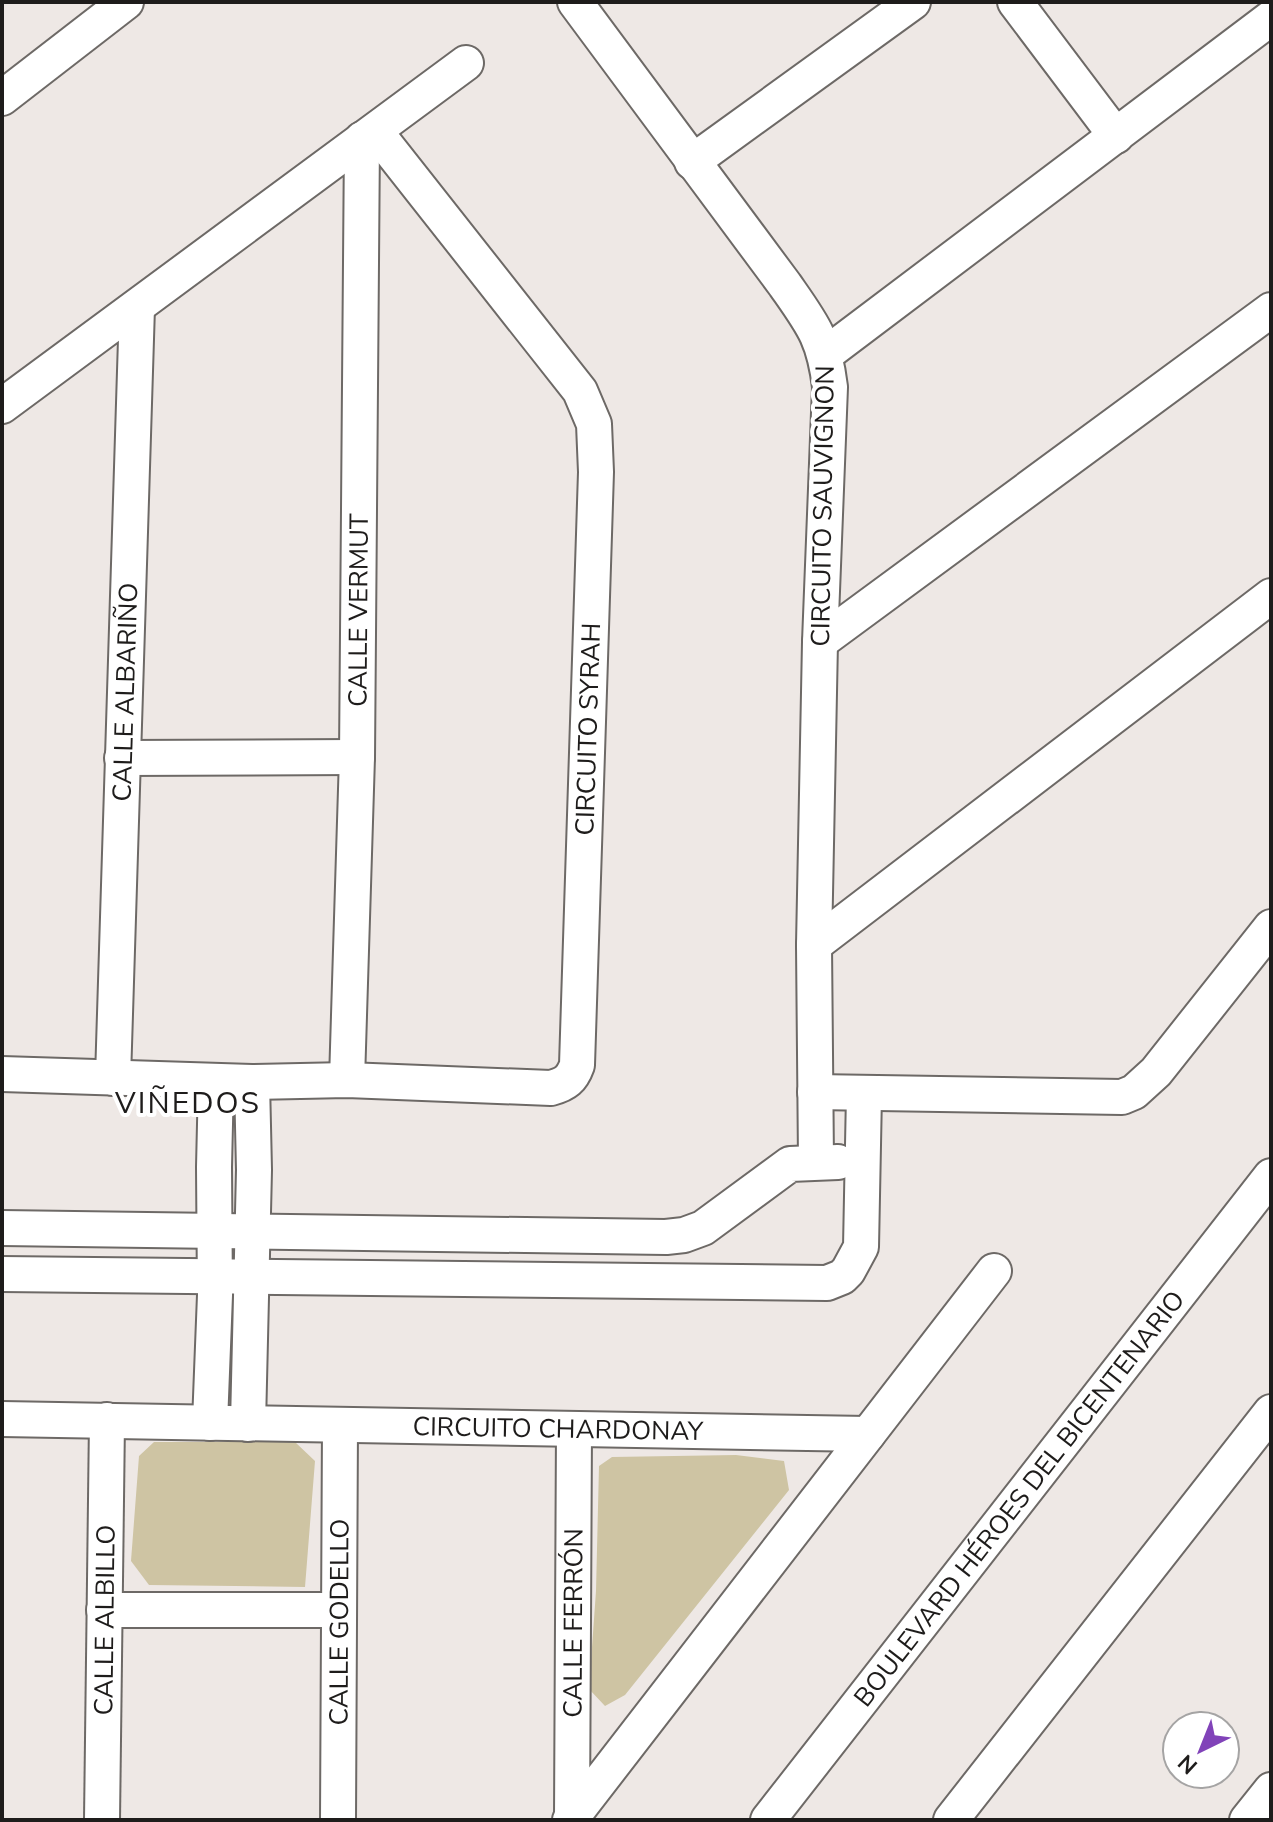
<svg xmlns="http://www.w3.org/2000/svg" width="1273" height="1822" font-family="'Nunito Sans',sans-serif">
  <rect width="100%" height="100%" fill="#eee8e5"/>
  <!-- green -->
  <path fill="#cec4a3" d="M154 1442H295L315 1461 305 1587 149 1585 131 1561 139 1456Z
    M736 1455 784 1461 789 1490 625 1695 605 1706 589 1689 596 1591 599 1466 612 1457Z"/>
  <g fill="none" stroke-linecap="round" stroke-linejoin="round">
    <!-- minor casing -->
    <g stroke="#6d6966" stroke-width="38">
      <g id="minor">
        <path d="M575 2 785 285C813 325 824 338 830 387L820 642 814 945 816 1161"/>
        <path d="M1015 2 1116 136"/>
        <path d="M2 98 126 2"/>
        <path d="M692 162 913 2"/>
        <path d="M826 354 1271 18"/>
        <path d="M2 406 466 63"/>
        <path d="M820 642 1271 310"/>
        <path d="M122 758 357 757"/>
        <path d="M814 945 1271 596"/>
        <path id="s1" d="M2 1074 252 1082 347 1080 551 1088C566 1084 572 1079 577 1065L596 472 594 424 580 391 375 131"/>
        <path id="s2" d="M113 1078 137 307"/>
        <path id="s3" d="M347 1080 357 757 362 139"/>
        <path d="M815 1092 1122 1097 1134 1092 1156 1072 1271 927"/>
        <path d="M2 1228 666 1237 684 1235 703 1228 790 1164 838 1162"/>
        <path d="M2 1274 827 1283 842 1277 848 1271 861 1247 864 1094"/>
        <path id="s4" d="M2 1419 868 1434"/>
        <path d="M210 1423 215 1295 214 1167 216 1081"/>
        <path d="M248 1424 254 1170 252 1082"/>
        <path d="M104 1610H339"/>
        <path id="s5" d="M572 1817 574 1429"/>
        <path id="s6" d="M102 1820 107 1420"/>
        <path id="s7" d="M338 1820 340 1425"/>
        <path d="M570 1820 994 1271"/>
        <path id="s8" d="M768 1820 1271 1176"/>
        <path d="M951 1820 1271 1412"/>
        <path d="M1247 1820 1271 1790"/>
      </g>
    </g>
    <!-- minor -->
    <use href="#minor" stroke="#fff" stroke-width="34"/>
  </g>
  <g text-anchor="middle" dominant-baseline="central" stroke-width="8" stroke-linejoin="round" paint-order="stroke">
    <!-- street labels -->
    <g font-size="26" fill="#1e1c1b" stroke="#fff">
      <text transform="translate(823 506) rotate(-89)">CIRCUITO SAUVIGNON</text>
      <text stroke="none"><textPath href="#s3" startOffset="470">CALLE VERMUT</textPath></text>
      <text stroke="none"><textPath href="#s2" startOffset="386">CALLE ALBARIÑO</textPath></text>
      <text stroke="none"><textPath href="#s1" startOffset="922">CIRCUITO SYRAH</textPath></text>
      <text stroke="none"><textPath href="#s4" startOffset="556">CIRCUITO CHARDONAY</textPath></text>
      <text stroke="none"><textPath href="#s8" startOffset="408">BOULEVARD HÉROES DEL BICENTENARIO</textPath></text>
      <text stroke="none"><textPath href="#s6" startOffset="200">CALLE ALBILLO</textPath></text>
      <text stroke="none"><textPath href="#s7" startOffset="198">CALLE GODELLO</textPath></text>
      <text stroke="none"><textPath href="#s5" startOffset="194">CALLE FERRÓN</textPath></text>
    </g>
    <!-- quarter labels -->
    <g font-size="30" letter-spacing="2" fill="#1e1c1b" stroke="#fff">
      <text x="188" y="1103">VIÑEDOS</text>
    </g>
  </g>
  <!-- border -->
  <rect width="1273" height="1822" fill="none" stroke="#1e1c1b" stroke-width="8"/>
  <!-- north arrow -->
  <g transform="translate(1201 1750) rotate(223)"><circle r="38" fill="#ffffff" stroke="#a5a4a4" stroke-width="2"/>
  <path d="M0-6L14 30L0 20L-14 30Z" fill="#8143b9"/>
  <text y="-12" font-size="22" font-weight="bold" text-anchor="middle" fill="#1e1c1b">N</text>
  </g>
</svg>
